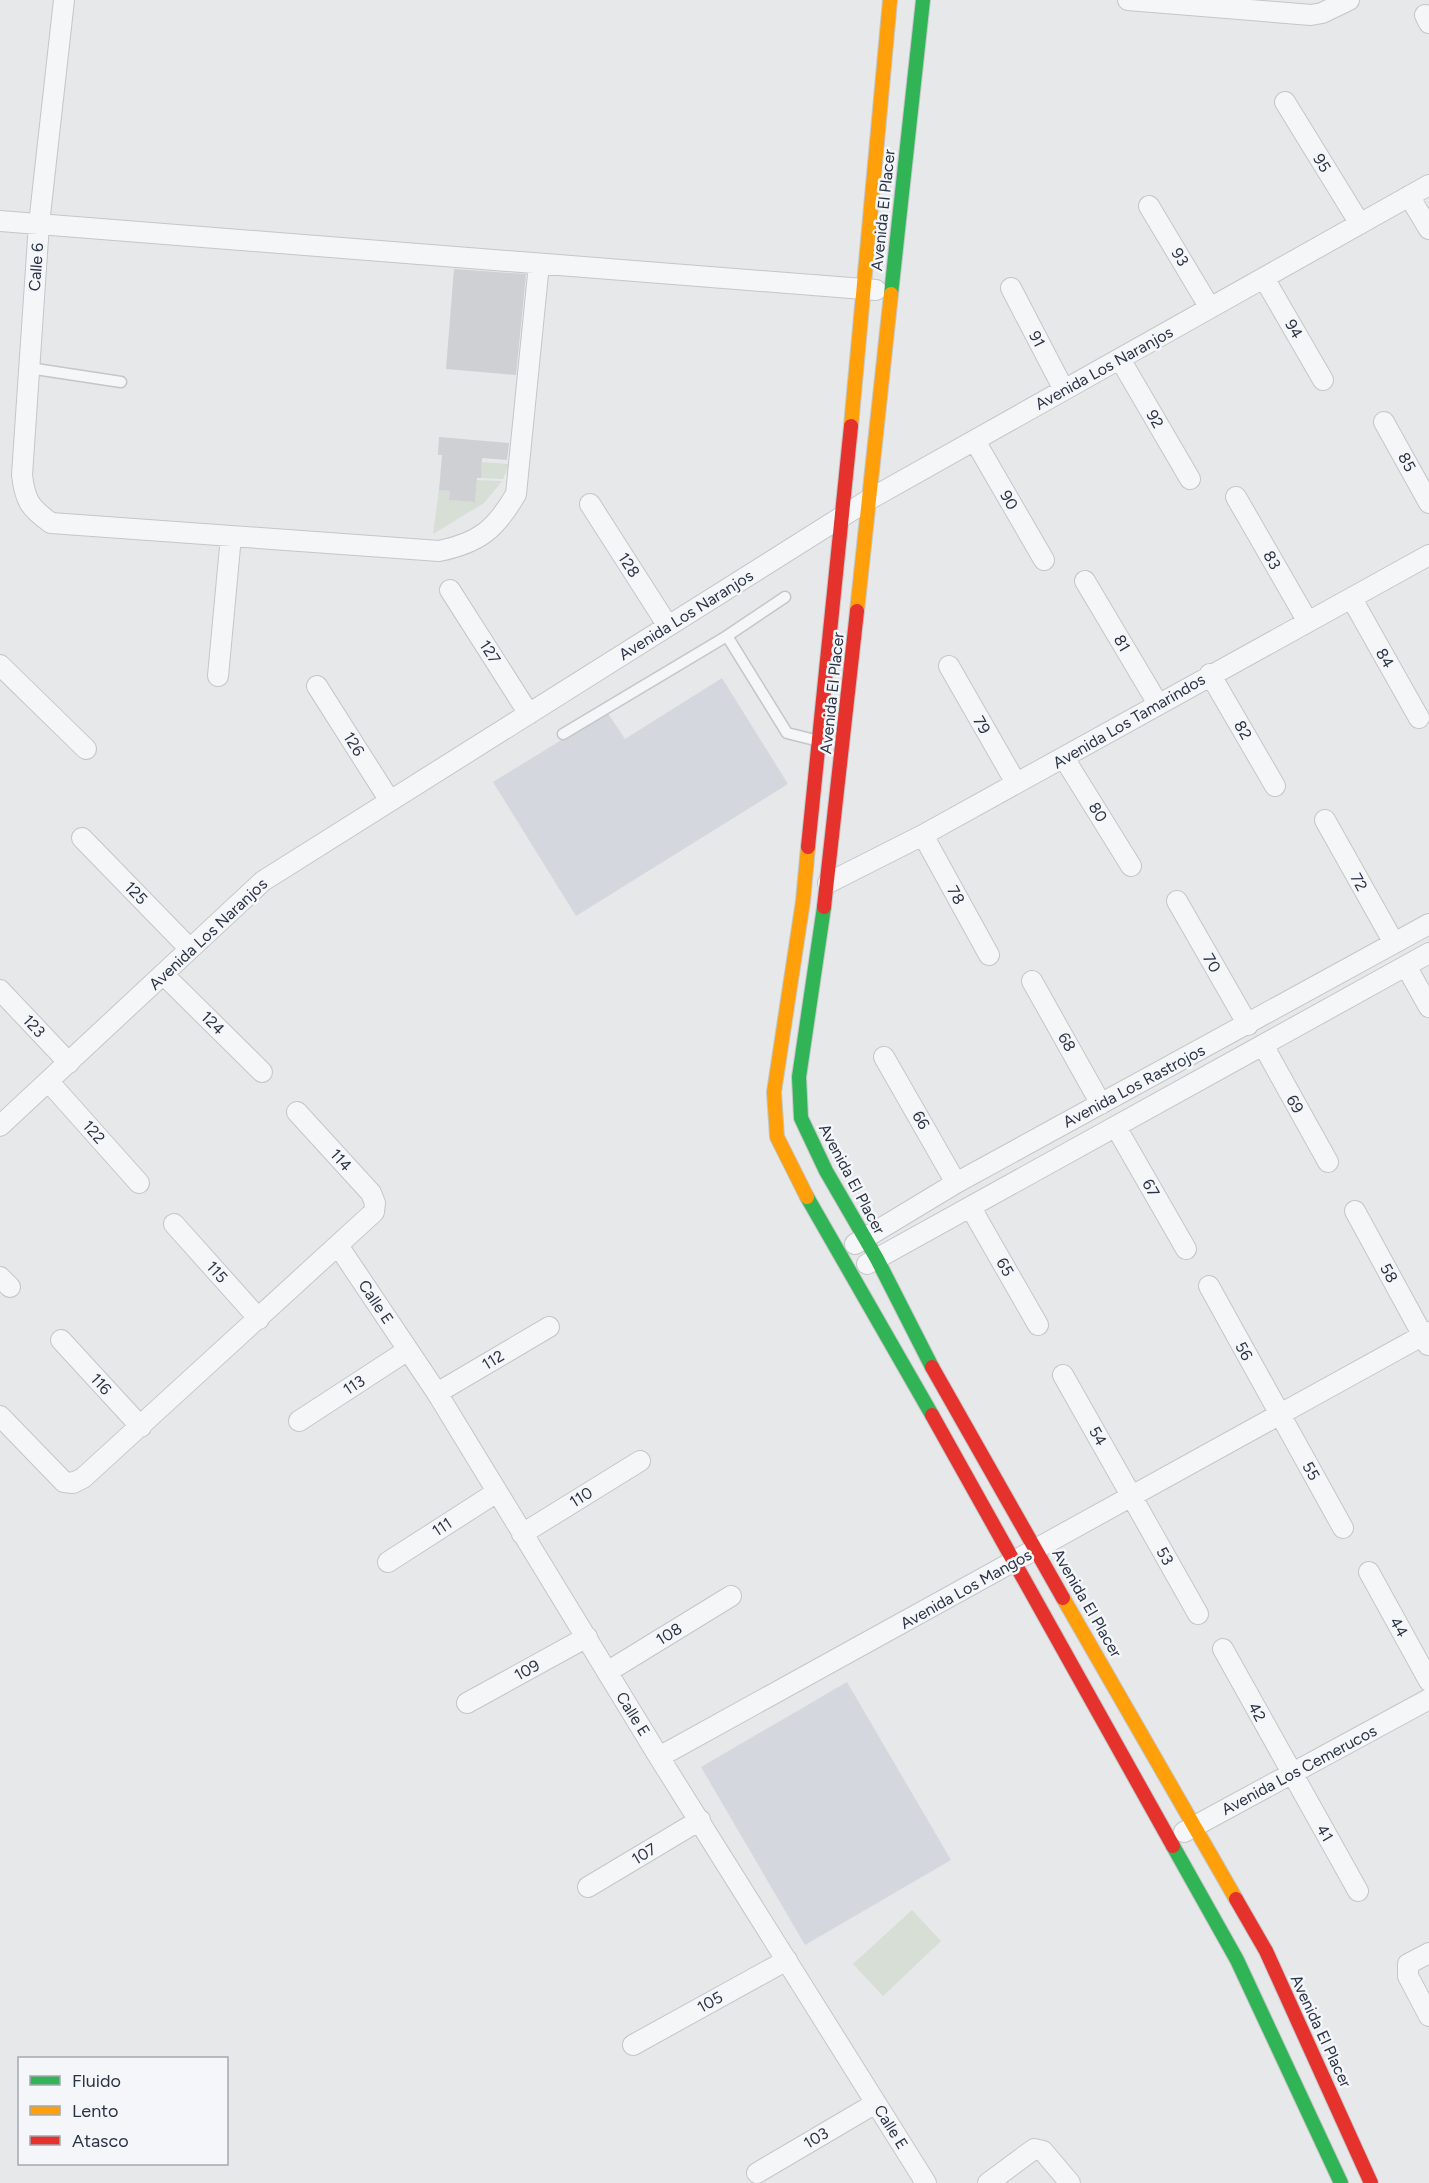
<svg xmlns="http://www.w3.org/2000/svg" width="1429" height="2183" font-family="Figtree,sans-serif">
  <rect width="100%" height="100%" fill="#e6e8ea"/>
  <!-- built -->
  <path fill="#d4d7dd" d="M722 678 788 784 576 916 493 782 607 712 625 739Z
    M847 1682 951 1860 805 1945 701 1767Z"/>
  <!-- green -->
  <path fill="#d6ded6" d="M482 462 509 464 503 479 481 478Z
    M477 480 502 481 484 503 433 534 439 490 450 491V500L475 502Z
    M912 1910 941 1941 883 1996 853 1964Z"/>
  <!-- building -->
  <path fill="#ced0d3" d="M454 269 526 274 516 375 446 369Z
    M439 437 509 443 507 460 482 458 481 478H477L475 502 449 500 450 491 439 490 442 455H438Z"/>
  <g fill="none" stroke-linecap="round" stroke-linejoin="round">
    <!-- lane casing -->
    <g stroke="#c4c6c8" stroke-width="13">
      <path id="lane" d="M29 368 121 382
        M727 636 785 597
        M563 734 727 636 787 733 819 741"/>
    </g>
    <!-- street casing -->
    <g stroke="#c4c6c8" stroke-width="22">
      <path id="street" d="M64 0 39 224 22 475C25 501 30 508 51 523L439 551C479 543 496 529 516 494L539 264
        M1128 0 1311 15 1322 13 1349 0
        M1425 15 1429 23
        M1285 102 1360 224
        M1409 196 1429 229
        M1149 206 1210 308
        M0 221 876 290
        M1264 278 1323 380
        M1011 288 1064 390
        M1120 359 1190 479
        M1384 422 1429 503
        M975 441 1044 560
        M1236 497 1308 622
        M590 504 668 626
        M1085 581 1158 704
        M450 590 529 714
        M1352 599 1419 718
        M0 665 86 749
        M949 666 1016 783
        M1210 674 1275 786
        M218 676 231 536
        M317 686 390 801
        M1064 758 1131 866
        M1325 820 1394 943
        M923 835 989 955
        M82 838 190 949
        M828 883 923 835 1429 555
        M1177 901 1248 1025
        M1406 966 1429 1007
        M163 974 262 1072
        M1032 981 1101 1104
        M0 990 69 1063
        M1263 1045 1328 1162
        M884 1057 956 1183
        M49 1082 139 1183
        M0 1126 263 881 870 499 1429 185
        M1116 1127 1186 1249
        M971 1208 1038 1325
        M1355 1211 1428 1345
        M174 1224 259 1319
        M855 1244 956 1183 1429 924
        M339 1247 437 1393 659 1757 926 2183
        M867 1264 1429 953
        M0 1277 10 1287
        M1209 1286 1343 1528
        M61 1340 141 1427
        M1063 1375 1198 1614
        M437 1393 549 1327
        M0 1416 64 1482 73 1483 83 1478 374 1212 375 1203 371 1193 297 1112
        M299 1421 408 1350
        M522 1534 640 1461
        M388 1562 497 1492
        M1369 1572 1429 1681
        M1223 1649 1358 1891
        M607 1672 731 1596
        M467 1703 587 1637
        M659 1757 1429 1332
        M1184 1832 1429 1699
        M588 1887 700 1820
        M1429 1953 1408 1964V1976L1429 2016
        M633 2045 787 1960
        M757 2173 876 2103
        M988 2183 1034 2149 1043 2151 1070 2183"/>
    </g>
    <!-- fast casing -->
    <g stroke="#c4c6c8" stroke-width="16">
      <path id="fast" d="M891 294 923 0
        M824 907 799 1077 801 1118 826 1171 877 1259 932 1367
        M807 1197 932 1415
        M1173 1846 1237 1960 1341 2183"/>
    </g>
    <!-- slow casing -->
    <g stroke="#c4c6c8" stroke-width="16">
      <path id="slow" d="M851 426 890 0
        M857 611 891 294
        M807 1197 777 1137 774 1092 803 901 808 847
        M1063 1598 1236 1899"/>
    </g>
    <!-- jam casing -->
    <g stroke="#c4c6c8" stroke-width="16">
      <path id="jam" d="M808 847 851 426
        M824 907 857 611
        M932 1367 1063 1598
        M932 1415 1173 1846
        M1236 1899 1266 1951 1371 2183"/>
    </g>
    <!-- lane -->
    <use href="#lane" stroke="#f5f6f7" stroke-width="10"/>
    <!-- street -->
    <use href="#street" stroke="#f5f6f7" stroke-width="20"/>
    <!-- fast -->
    <use href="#fast" stroke="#30b455" stroke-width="14"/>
    <!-- slow -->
    <use href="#slow" stroke="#ff9f0a" stroke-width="14"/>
    <!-- jam -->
    <use href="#jam" stroke="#e5322d" stroke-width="14"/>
  </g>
  <g text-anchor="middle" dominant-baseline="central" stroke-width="5" stroke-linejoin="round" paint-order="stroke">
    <!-- street labels -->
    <g font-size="16" fill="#2b3445" stroke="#f4f6f9">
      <text transform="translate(1322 163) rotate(59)">95</text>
      <text transform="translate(883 210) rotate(-84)">Avenida El Placer</text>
      <text transform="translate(1180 257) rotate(59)">93</text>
      <text transform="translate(36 267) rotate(-86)">Calle 6</text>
      <text transform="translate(1294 329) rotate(60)">94</text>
      <text transform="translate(1037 339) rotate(63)">91</text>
      <text transform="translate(1104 368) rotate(-29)">Avenida Los Naranjos</text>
      <text transform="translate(1155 419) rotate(60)">92</text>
      <text transform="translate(1407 462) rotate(61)">85</text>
      <text transform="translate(1009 500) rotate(60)">90</text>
      <text transform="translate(1272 560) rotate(61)">83</text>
      <text transform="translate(629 565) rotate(57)">128</text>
      <text transform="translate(686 615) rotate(-32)">Avenida Los Naranjos</text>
      <text transform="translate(1122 643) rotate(60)">81</text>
      <text transform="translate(490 652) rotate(57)">127</text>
      <text transform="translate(1385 658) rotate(60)">84</text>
      <text transform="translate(832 693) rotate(-84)">Avenida El Placer</text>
      <text transform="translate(1129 721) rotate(-30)">Avenida Los Tamarindos</text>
      <text transform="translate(982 725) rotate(60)">79</text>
      <text transform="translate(1243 730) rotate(60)">82</text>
      <text transform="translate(354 744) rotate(58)">126</text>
      <text transform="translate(1098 812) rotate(58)">80</text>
      <text transform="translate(1359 882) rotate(61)">72</text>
      <text transform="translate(136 893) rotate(46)">125</text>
      <text transform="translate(956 895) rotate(61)">78</text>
      <text transform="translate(208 934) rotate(-43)">Avenida Los Naranjos</text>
      <text transform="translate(1212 963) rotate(60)">70</text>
      <text transform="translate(213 1023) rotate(45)">124</text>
      <text transform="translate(34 1026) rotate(47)">123</text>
      <text transform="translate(1067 1042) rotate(61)">68</text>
      <text transform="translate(1134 1086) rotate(-28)">Avenida Los Rastrojos</text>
      <text transform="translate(1295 1104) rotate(60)">69</text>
      <text transform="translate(921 1120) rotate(60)">66</text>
      <text transform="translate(94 1132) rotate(48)">122</text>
      <text transform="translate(341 1160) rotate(48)">114</text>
      <text transform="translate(852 1179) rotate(62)">Avenida El Placer</text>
      <text transform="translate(1151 1188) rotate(60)">67</text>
      <text transform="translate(1005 1267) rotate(60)">65</text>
      <text transform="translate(217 1272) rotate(48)">115</text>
      <text transform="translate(1389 1273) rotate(61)">58</text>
      <text transform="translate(376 1302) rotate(56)">Calle E</text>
      <text transform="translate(1244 1351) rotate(62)">56</text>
      <text transform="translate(493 1360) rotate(-31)">112</text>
      <text transform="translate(101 1384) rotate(48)">116</text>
      <text transform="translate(354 1385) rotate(-33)">113</text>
      <text transform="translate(1098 1436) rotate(60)">54</text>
      <text transform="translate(1311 1471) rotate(60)">55</text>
      <text transform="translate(581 1497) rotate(-32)">110</text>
      <text transform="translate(442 1527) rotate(-33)">111</text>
      <text transform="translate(1165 1556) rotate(60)">53</text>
      <text transform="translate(966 1589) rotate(-29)">Avenida Los Mangos</text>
      <text transform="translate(1087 1603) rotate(60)">Avenida El Placer</text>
      <text transform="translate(1399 1627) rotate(61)">44</text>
      <text transform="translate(669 1634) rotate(-32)">108</text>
      <text transform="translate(527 1670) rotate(-29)">109</text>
      <text transform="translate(1257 1712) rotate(62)">42</text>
      <text transform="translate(633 1714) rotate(58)">Calle E</text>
      <text transform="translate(1299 1770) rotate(-28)">Avenida Los Cemerucos</text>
      <text transform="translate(1325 1833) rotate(60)">41</text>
      <text transform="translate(644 1854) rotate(-31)">107</text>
      <text transform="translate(710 2002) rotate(-29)">105</text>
      <text transform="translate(1321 2031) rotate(65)">Avenida El Placer</text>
      <text transform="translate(891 2127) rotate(58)">Calle E</text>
      <text transform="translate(816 2138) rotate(-30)">103</text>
    </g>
  </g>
  <!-- legend -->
  <rect x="18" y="2057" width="210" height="108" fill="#f4f6f9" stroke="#a4a8b1" stroke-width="1.5"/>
  <rect x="30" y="2076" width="30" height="9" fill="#30b455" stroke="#a4a8b1" stroke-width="1.5"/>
  <text x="72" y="2087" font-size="18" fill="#2b3445">Fluido</text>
  <rect x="30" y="2106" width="30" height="9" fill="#ff9f0a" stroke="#a4a8b1" stroke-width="1.5"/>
  <text x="72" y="2117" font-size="18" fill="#2b3445">Lento</text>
  <rect x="30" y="2136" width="30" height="9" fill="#e5322d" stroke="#a4a8b1" stroke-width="1.5"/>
  <text x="72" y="2147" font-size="18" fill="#2b3445">Atasco</text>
</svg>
